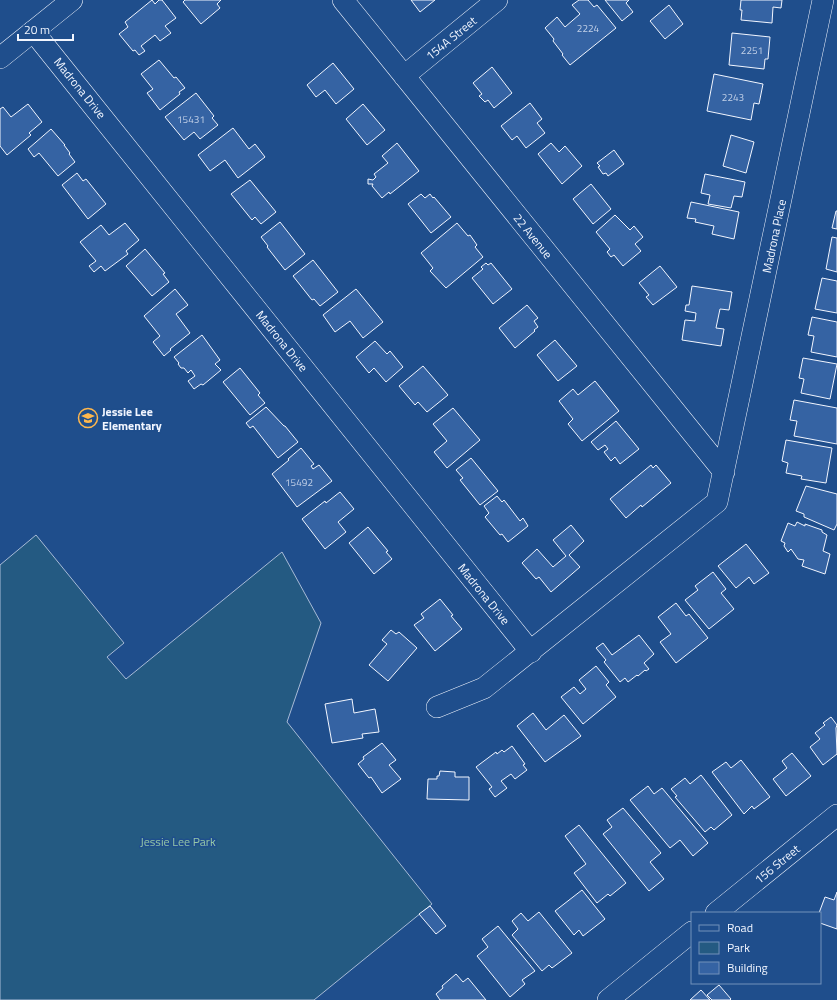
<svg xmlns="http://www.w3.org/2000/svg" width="837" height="1000" font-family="'Titillium Web',sans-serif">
  <rect width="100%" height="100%" fill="#1f4e8c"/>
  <!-- green -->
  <path fill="#245a82" stroke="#a8bbd7" d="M36 535 124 643 107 657 126 679 282 552 321 623 287 722 432 904 314 1000H0V565Z"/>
  <!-- building -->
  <path fill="#3563a3" stroke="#f2f6ff" d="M152 0 155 4 159 0H162L176 18 165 26 171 33 160 41 155 35 141 46 145 51 139 55 135 50 133 51 119 34 128 27 125 22Z
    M185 0H221L217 4 220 8 201 24 183 2Z
    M411 0H435L420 12Z
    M579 0H588L594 7 597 5 616 28 570 65 562 55 563 54 553 41 554 39 545 28 557 17 565 27 580 14 572 5Z
    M605 0H629L626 3 633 12 622 21Z
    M741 0H782L781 8 773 7 772 23 741 20 742 10H740Z
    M669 5 683 24 665 39 650 21Z
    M732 33 770 37 768 59H765L764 69 729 65Z
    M159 60 174 78 176 77 185 88 179 92 180 94 160 110 147 93 153 89 141 74Z
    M333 63 354 89 336 104 325 90 316 97 307 85Z
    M492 67 512 93 494 108 488 100 485 102 479 96 482 94 473 83Z
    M714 74 763 84 759 104 754 103 751 120 707 111Z
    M196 93 214 116 212 118 218 125 200 139 194 132 184 140 165 117Z
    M530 103 542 119 537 123 545 133 526 148 517 136 512 140 501 126Z
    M28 104 42 122 29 133 31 135 7 155 0 146V109L3 107 11 117Z
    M363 104 385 130 367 145 346 119Z
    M233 128 249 149 255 144 265 157 238 178 225 160 210 171 198 155Z
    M51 129 65 145H64L70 153 69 154 75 162 58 176 39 153 34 157 28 149Z
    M731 135 754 142 746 173 723 166Z
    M397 143 419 171 390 194 389 192 382 198 372 186 373 184H368V179L373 180 376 177 374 174 388 163 382 156Z
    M551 143 559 152 565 146 582 166 562 184 538 154Z
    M614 150 624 164 608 176 606 173 603 174 598 167 600 166 597 163Z
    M77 173 83 181 86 179 106 204 88 219 62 185Z
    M705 174 745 182 742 197 734 196 731 208 708 204 710 195 701 193Z
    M250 180 276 212 261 224 255 217 252 220 231 194Z
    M591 184 611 209 593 224 573 199Z
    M421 194 425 198 430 194 433 198 434 197 451 217 431 233 408 204Z
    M691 202 739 212 734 239 712 234 714 226 695 222 696 219 687 218Z
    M836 211H837V229L832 228Z
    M615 215 630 230 634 226 643 237 635 244 641 251 623 266 614 255 611 257 607 252 610 249 596 232Z
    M280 222 305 254 285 270 267 247 268 246 261 237Z
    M125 223 139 240 126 251 128 254 105 271 101 266 94 272 89 266 96 261 80 242 101 225 109 235Z
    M457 223 468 236 470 235 477 245 475 247 483 257 446 288 430 271 433 268 421 253Z
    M832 237 837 238V272L826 269Z
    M145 249 165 273 163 274 169 282 152 296 126 266Z
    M313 260 338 292 320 306 314 299 312 300 293 276Z
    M486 263 488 265 491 263 512 289 493 304 472 278 483 269 481 267Z
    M660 266 677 287 653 305 646 297 649 295 639 283Z
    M822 278 837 281V313L815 309Z
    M692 286 732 292 729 310 720 309 716 328 724 329 721 346 682 340 685 320 695 321 696 313 685 311 686 305H689Z
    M175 289 188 305 176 314 190 333 170 349 171 350 164 356 153 342 160 336 144 316Z
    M356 289 383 322 363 338 350 321 335 332 323 315Z
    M527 305 538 318 534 321 538 327 534 330 535 331 515 348 499 328Z
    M812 317 837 322V357L811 352 814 336 808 335Z
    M202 335 220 360 215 364 221 370 203 385 201 384 194 389 188 381 195 376 191 370 188 373 184 368H181L178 364 179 363 174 357Z
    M555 340 577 366 558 381 537 355Z
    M375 341 387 354 390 351 403 367 386 382 374 368 369 373 356 357Z
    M803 358 837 364 830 399 801 393 804 379 799 378Z
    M423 366 448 395 427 412 418 402 415 405 399 386Z
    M240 368 260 393 258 395 265 403 250 415 223 382Z
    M595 381 619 411 582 441 568 424 573 419 559 401 573 389 578 395Z
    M794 400 837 408V444L794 436 797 421 790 420Z
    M266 407 284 426H285L298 442 278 458 253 426 250 428 246 423Z
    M453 408 480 440 447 468 434 452 447 441 433 424Z
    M616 421 639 449 620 464 615 457 611 461 604 452 608 449 605 445 598 450 591 442Z
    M786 440 832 448 826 483 801 479 802 476 786 473 788 463 782 461Z
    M301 448 314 464 311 466 313 469 319 465 332 481 297 507 272 474 289 460 288 459Z
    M471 458 498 491 480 505 460 480 463 478 456 470Z
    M651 465 653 468 656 465 671 483 642 507 641 505 626 518 610 499Z
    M806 486 837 494V524L834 530 804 517V514L796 511Z
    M340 492 354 509 338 522 346 532 325 549 302 519 325 501 326 503Z
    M497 496 502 502 504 500 520 521 523 518 528 526 508 542 502 534 500 535 485 517 489 513 484 506Z
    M797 522 805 526V524L822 530V532L827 535 823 551 830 554 825 574 802 566 804 560 798 559 791 549 788 552 784 546 785 543 781 541 788 523 795 526Z
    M571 525 584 541 569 555 580 567 551 592 539 577 536 579 522 563 537 549 553 567 566 556 553 540Z
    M368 527 388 551 386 552 392 559 374 574 349 543Z
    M746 544 769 573 754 584 749 577 736 588 718 566Z
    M713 572 726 589 721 593 734 609 709 629 685 600 698 590 695 586Z
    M440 599 453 615 451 616 462 629 435 651 414 625 424 618 421 614Z
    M676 603 686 616 689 614 708 638 676 663 660 642 671 634 658 617Z
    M391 630 396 634 399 632 417 648 388 681 369 665 387 644 382 640Z
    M639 635 654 654 644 663 649 669 646 671 645 670 638 676 637 675 628 682 625 678 620 682 604 662 606 660 596 648 603 643 612 655Z
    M596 666 609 682 606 685 616 697 583 724 561 697 574 687 580 694 586 689 579 680Z
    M352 699 354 713 375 709 379 732 362 734 363 738 332 743 325 704Z
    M533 713 546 730 564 715 581 736 545 762 517 726Z
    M831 717 837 725 836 728 837 754 823 765 810 747 820 739 815 733 825 725 823 723Z
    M382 743 396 760 389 765 401 779 382 793 371 777 369 778 358 764 364 759 363 757Z
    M512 746 525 764 523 765 527 770 515 779 511 774 501 781 507 788 495 797 489 789 492 787 476 767 496 752 497 754 502 750 504 752Z
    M792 753 811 776 786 796 773 779 787 768 782 761Z
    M741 760 770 797 754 809 752 806 744 814 712 772 726 762 731 768Z
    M440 771 455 772V777H469V800L427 799 428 779H437V776H439Z
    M701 775 732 815 714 830 711 827 705 832 675 797 677 796 671 789 685 778 690 784Z
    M648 786 654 794 662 788 708 843 693 856 680 840 670 848 630 800Z
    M623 808 661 853 650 862 664 879 649 891 603 834 612 827 607 820Z
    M579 825 626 883 610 896 608 894 597 903 574 873 586 864 565 836Z
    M582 890 605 919 583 936 579 930 574 935 555 911Z
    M837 892V929L820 923V913H819L825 897 834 900Z
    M430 906 446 926 436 934 419 914Z
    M539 912 572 953 552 968 549 965 542 971 512 935 518 929 512 921 521 913 528 921Z
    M498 926 535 971 522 980 525 984 510 997 477 956 488 947 482 939Z
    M456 974 463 982 468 978 486 1000H440L436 994 443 988 442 986Z
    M719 985 731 999 730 1000H712L707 995Z
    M701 990 710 1000H690Z"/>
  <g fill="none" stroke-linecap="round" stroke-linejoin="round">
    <!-- minor casing -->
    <g stroke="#f2f6ff" stroke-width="22">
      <path id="minor" d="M343 0 724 472
        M33 31 531 652
        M0 58 72 0
        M404 76 497 0
        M437 707 484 688 717 502 823 0
        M716 913 837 815
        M608 1000 692 932"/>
    </g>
    <!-- minor -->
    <use href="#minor" stroke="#1f4e8c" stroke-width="21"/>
  </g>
  <!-- icons -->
  <defs>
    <g id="school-ring" transform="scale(1)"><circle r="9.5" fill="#1f4e8c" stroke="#ffb74d" stroke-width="1.5"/><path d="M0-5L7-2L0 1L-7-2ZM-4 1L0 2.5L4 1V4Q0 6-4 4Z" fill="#ffb74d"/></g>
  </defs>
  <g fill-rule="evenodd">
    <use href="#school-ring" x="88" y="418"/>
  </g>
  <g text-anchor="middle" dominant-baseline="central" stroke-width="3" stroke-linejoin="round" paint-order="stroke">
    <!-- number labels -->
    <g font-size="10" fill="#c3d1e8">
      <text x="588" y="28">2224</text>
      <text x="752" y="50">2251</text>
      <text x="733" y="97">2243</text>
      <text x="191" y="119">15431</text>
      <text x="299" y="482">15492</text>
    </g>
    <!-- street labels -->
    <g font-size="12" fill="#f2f6ff" stroke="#1f4e8c">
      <text transform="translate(451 38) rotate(-39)">154A Street</text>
      <text transform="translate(80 88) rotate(51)">Madrona Drive</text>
      <text transform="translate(533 236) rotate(51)">22 Avenue</text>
      <text transform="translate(774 236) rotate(-78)">Madrona Place</text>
      <text transform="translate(282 341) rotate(51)">Madrona Drive</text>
      <text transform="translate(484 594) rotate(51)">Madrona Drive</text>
      <text transform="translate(777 864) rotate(-39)">156 Street</text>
    </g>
    <!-- poi labels -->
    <g font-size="12" font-weight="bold" fill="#f2f6ff" stroke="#1f4e8c" text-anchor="start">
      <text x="102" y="411">Jessie Lee<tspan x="102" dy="14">Elementary</tspan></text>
    </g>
    <!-- park labels -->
    <g font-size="12" fill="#97c8a6" stroke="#1f4e8c">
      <text x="178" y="841">Jessie Lee Park</text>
    </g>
  </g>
  <!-- legend -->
  <rect x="691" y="912" width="130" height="72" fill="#1f4e8c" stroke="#7391ba"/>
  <rect x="699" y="925" width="20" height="6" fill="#1f4e8c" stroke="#7391ba"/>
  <text x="727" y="932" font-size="12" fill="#f2f6ff">Road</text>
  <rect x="699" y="942" width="20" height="12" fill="#245a82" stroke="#7391ba"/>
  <text x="727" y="952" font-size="12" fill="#f2f6ff">Park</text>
  <rect x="699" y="962" width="20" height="12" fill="#3563a3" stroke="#7391ba"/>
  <text x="727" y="972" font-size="12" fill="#f2f6ff">Building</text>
  <!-- scale -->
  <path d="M18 34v6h55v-6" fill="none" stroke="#f2f6ff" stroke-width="2"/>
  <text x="24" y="34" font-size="12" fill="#f2f6ff" stroke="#1f4e8c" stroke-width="3" paint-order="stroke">20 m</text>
</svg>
